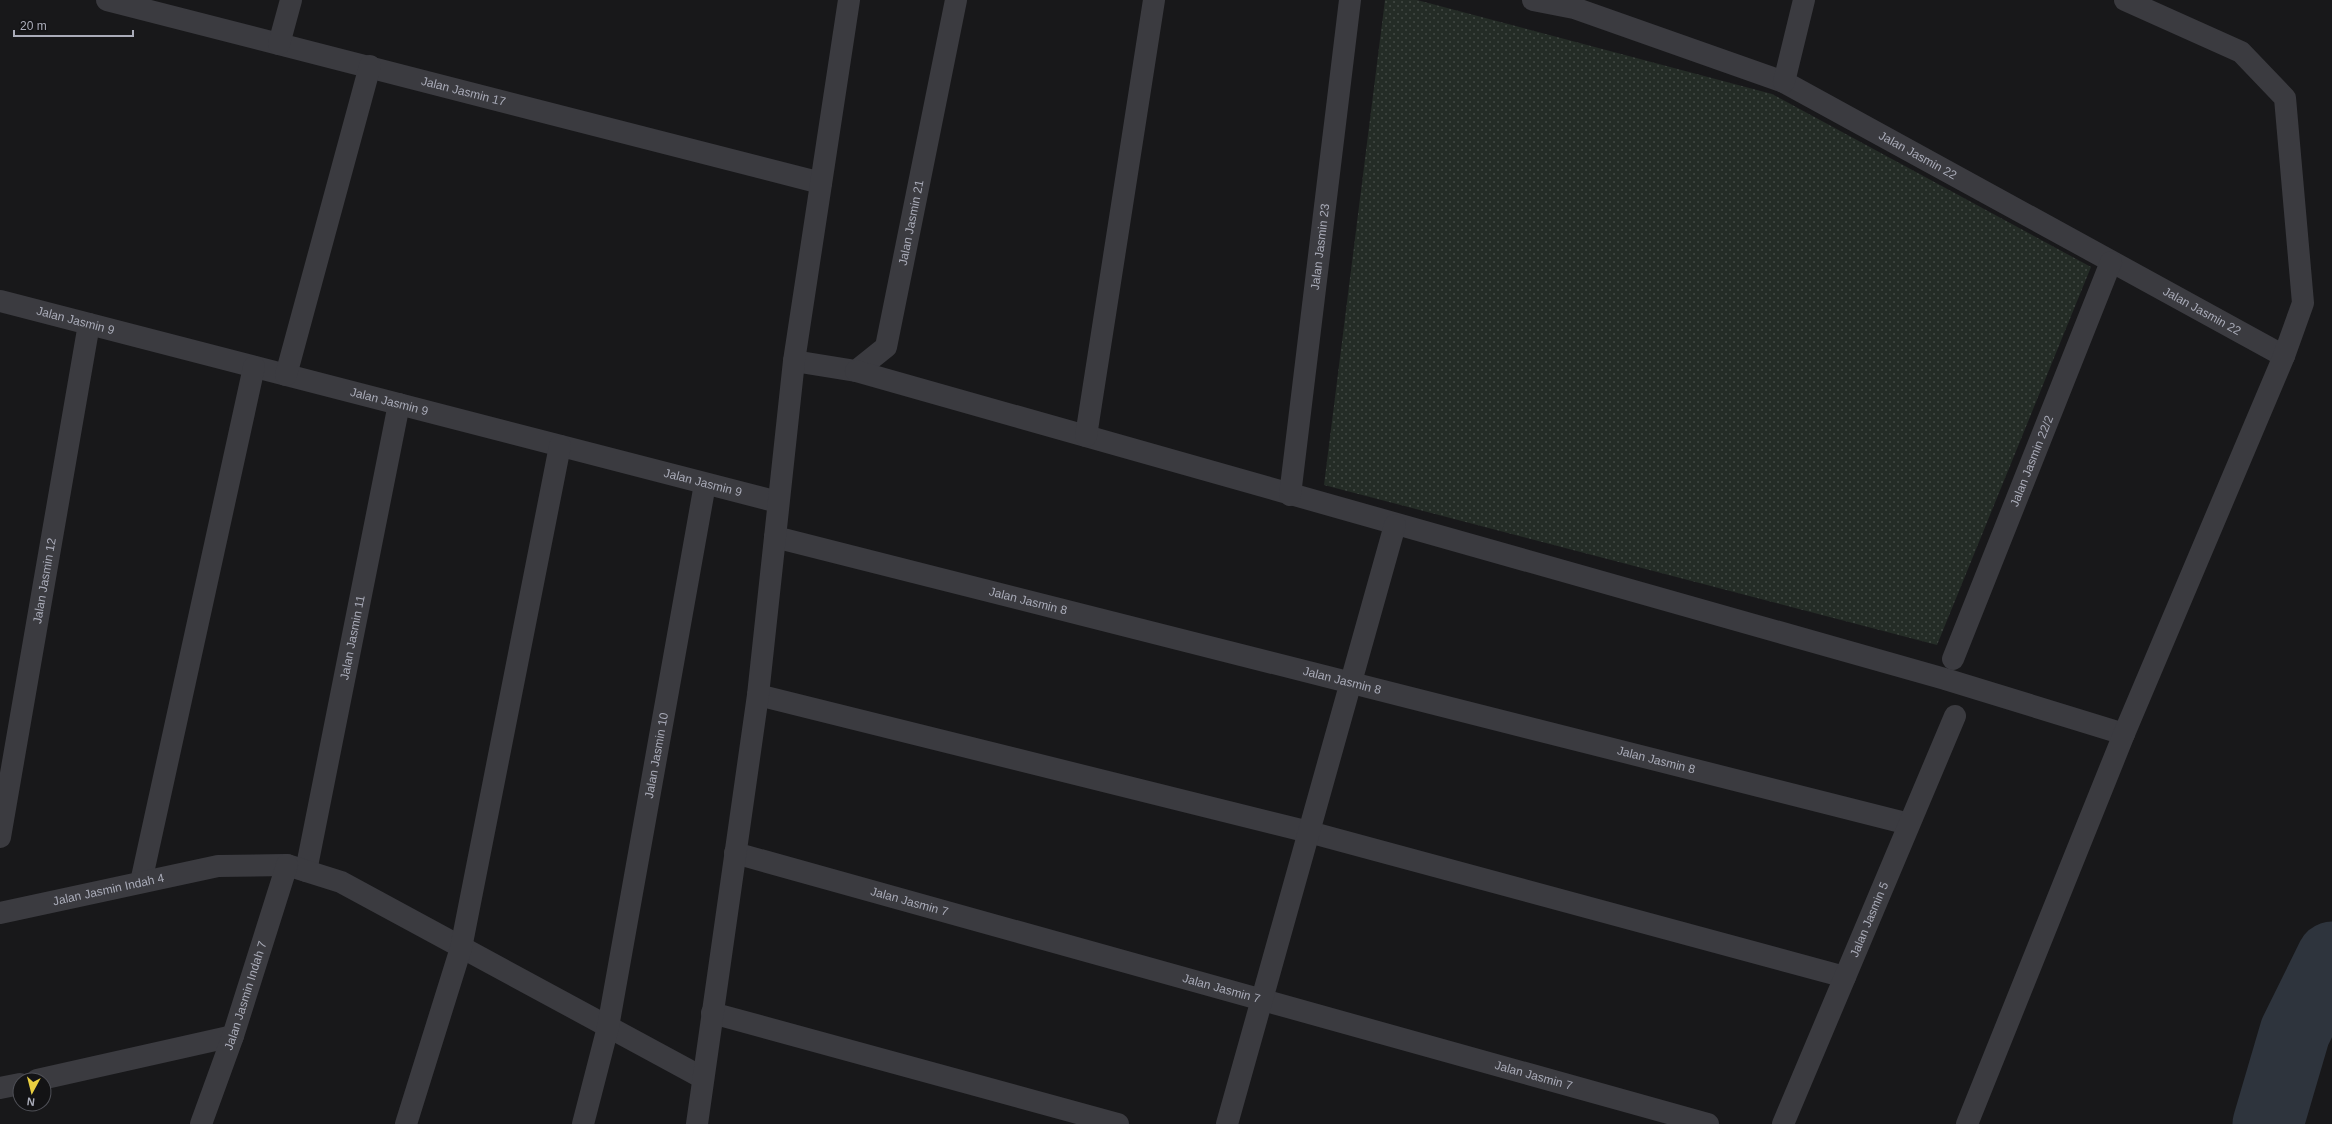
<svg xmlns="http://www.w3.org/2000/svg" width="2332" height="1124" font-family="Helvetica,sans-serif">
  <defs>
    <pattern id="grass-dots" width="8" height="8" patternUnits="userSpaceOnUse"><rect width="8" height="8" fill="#242c26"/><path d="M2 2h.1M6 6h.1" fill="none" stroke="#414843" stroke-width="1.8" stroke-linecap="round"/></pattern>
  </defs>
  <rect width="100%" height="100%" fill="#18181a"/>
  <!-- grass -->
  <path fill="url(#grass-dots)" d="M1385 0H1417L1772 94 2091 267 1937 645 1324 485Z"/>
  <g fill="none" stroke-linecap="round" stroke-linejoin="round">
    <!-- river -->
    <path stroke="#2e343d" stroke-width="71" d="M2268 1124 2295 1032 2332 957"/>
    <!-- minor -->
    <g stroke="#3b3b40" stroke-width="22">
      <path id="s1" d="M107 0 821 183"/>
      <path id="s2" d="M1533 0 1574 8 1784 82 2284 356"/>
      <path d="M279 44 291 0"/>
      <path d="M1784 82 1804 0"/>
      <path id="s3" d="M0 301 778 502"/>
      <path id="s4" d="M794 361 856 371 886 347 956 0"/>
      <path d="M856 371 1945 679 2124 734"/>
      <path d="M286 375 370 66"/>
      <path d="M1086 436 1154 0"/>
      <path id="s5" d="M1290 495 1350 0"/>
      <path id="s6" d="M775 537 1909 824"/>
      <path id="s7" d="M1953 659 2111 262"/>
      <path d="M758 695 1309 832 1845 977"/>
      <path id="s8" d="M0 837 89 324"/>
      <path id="s9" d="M735 853 1708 1124"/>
      <path id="s10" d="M306 871 399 404"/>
      <path d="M141 882 254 367"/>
      <path id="s11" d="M0 913 218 866 287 865 341 882 703 1078"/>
      <path d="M712 1013 1118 1124"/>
      <path d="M37 1080 233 1036"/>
      <path d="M0 1088 20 1084"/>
      <path id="s12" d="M201 1124 233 1036 287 865"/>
      <path d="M406 1124 461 948 560 446"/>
      <path id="s13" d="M583 1124 608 1027 705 484"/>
      <path d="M697 1124 758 695 794 361 849 0"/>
      <path d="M1227 1124 1395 525"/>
      <path id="s14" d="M1783 1124 1955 716"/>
      <path d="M1967 1124 2124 734 2284 356 2303 303 2285 98 2241 52 2125 0"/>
    </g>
  </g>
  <g text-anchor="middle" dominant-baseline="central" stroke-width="4" stroke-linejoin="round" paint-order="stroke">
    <!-- street labels -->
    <g font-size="12" fill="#aaacb9" stroke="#131315">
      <text stroke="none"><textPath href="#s1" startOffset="368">Jalan Jasmin 17</textPath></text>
      <text stroke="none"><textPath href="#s2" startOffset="417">Jalan Jasmin 22</textPath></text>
      <text stroke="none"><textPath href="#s4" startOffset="228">Jalan Jasmin 21</textPath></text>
      <text stroke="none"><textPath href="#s5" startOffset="250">Jalan Jasmin 23</textPath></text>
      <text stroke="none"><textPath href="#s2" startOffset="741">Jalan Jasmin 22</textPath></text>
      <text stroke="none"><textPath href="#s3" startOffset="78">Jalan Jasmin 9</textPath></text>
      <text stroke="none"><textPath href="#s3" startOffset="402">Jalan Jasmin 9</textPath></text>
      <text stroke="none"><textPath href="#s7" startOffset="213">Jalan Jasmin 22/2</textPath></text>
      <text stroke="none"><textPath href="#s3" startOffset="726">Jalan Jasmin 9</textPath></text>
      <text stroke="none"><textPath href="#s8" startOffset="260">Jalan Jasmin 12</textPath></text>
      <text stroke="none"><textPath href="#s6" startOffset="261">Jalan Jasmin 8</textPath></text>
      <text stroke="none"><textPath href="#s10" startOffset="238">Jalan Jasmin 11</textPath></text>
      <text stroke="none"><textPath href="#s6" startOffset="585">Jalan Jasmin 8</textPath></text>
      <text stroke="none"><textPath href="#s13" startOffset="376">Jalan Jasmin 10</textPath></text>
      <text stroke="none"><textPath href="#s6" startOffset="909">Jalan Jasmin 8</textPath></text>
      <text stroke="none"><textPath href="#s11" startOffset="111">Jalan Jasmin Indah 4</textPath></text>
      <text stroke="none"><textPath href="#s9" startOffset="181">Jalan Jasmin 7</textPath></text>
      <text stroke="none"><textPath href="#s14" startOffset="222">Jalan Jasmin 5</textPath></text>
      <text stroke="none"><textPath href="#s9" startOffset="505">Jalan Jasmin 7</textPath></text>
      <text stroke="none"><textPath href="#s12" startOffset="136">Jalan Jasmin Indah 7</textPath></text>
      <text stroke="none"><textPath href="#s9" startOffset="829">Jalan Jasmin 7</textPath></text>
    </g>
  </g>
  <!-- north arrow -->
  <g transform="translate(32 1092) rotate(187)"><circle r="19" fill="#131315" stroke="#4f5057"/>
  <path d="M0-3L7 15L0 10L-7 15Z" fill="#eacf40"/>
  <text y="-6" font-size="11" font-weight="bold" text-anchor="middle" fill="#aaacb9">N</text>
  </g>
  <!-- scale -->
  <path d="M14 30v6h119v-6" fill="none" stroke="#aaacb9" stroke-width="2"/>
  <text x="20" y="30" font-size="12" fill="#aaacb9" stroke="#131315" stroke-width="3" paint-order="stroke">20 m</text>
</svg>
